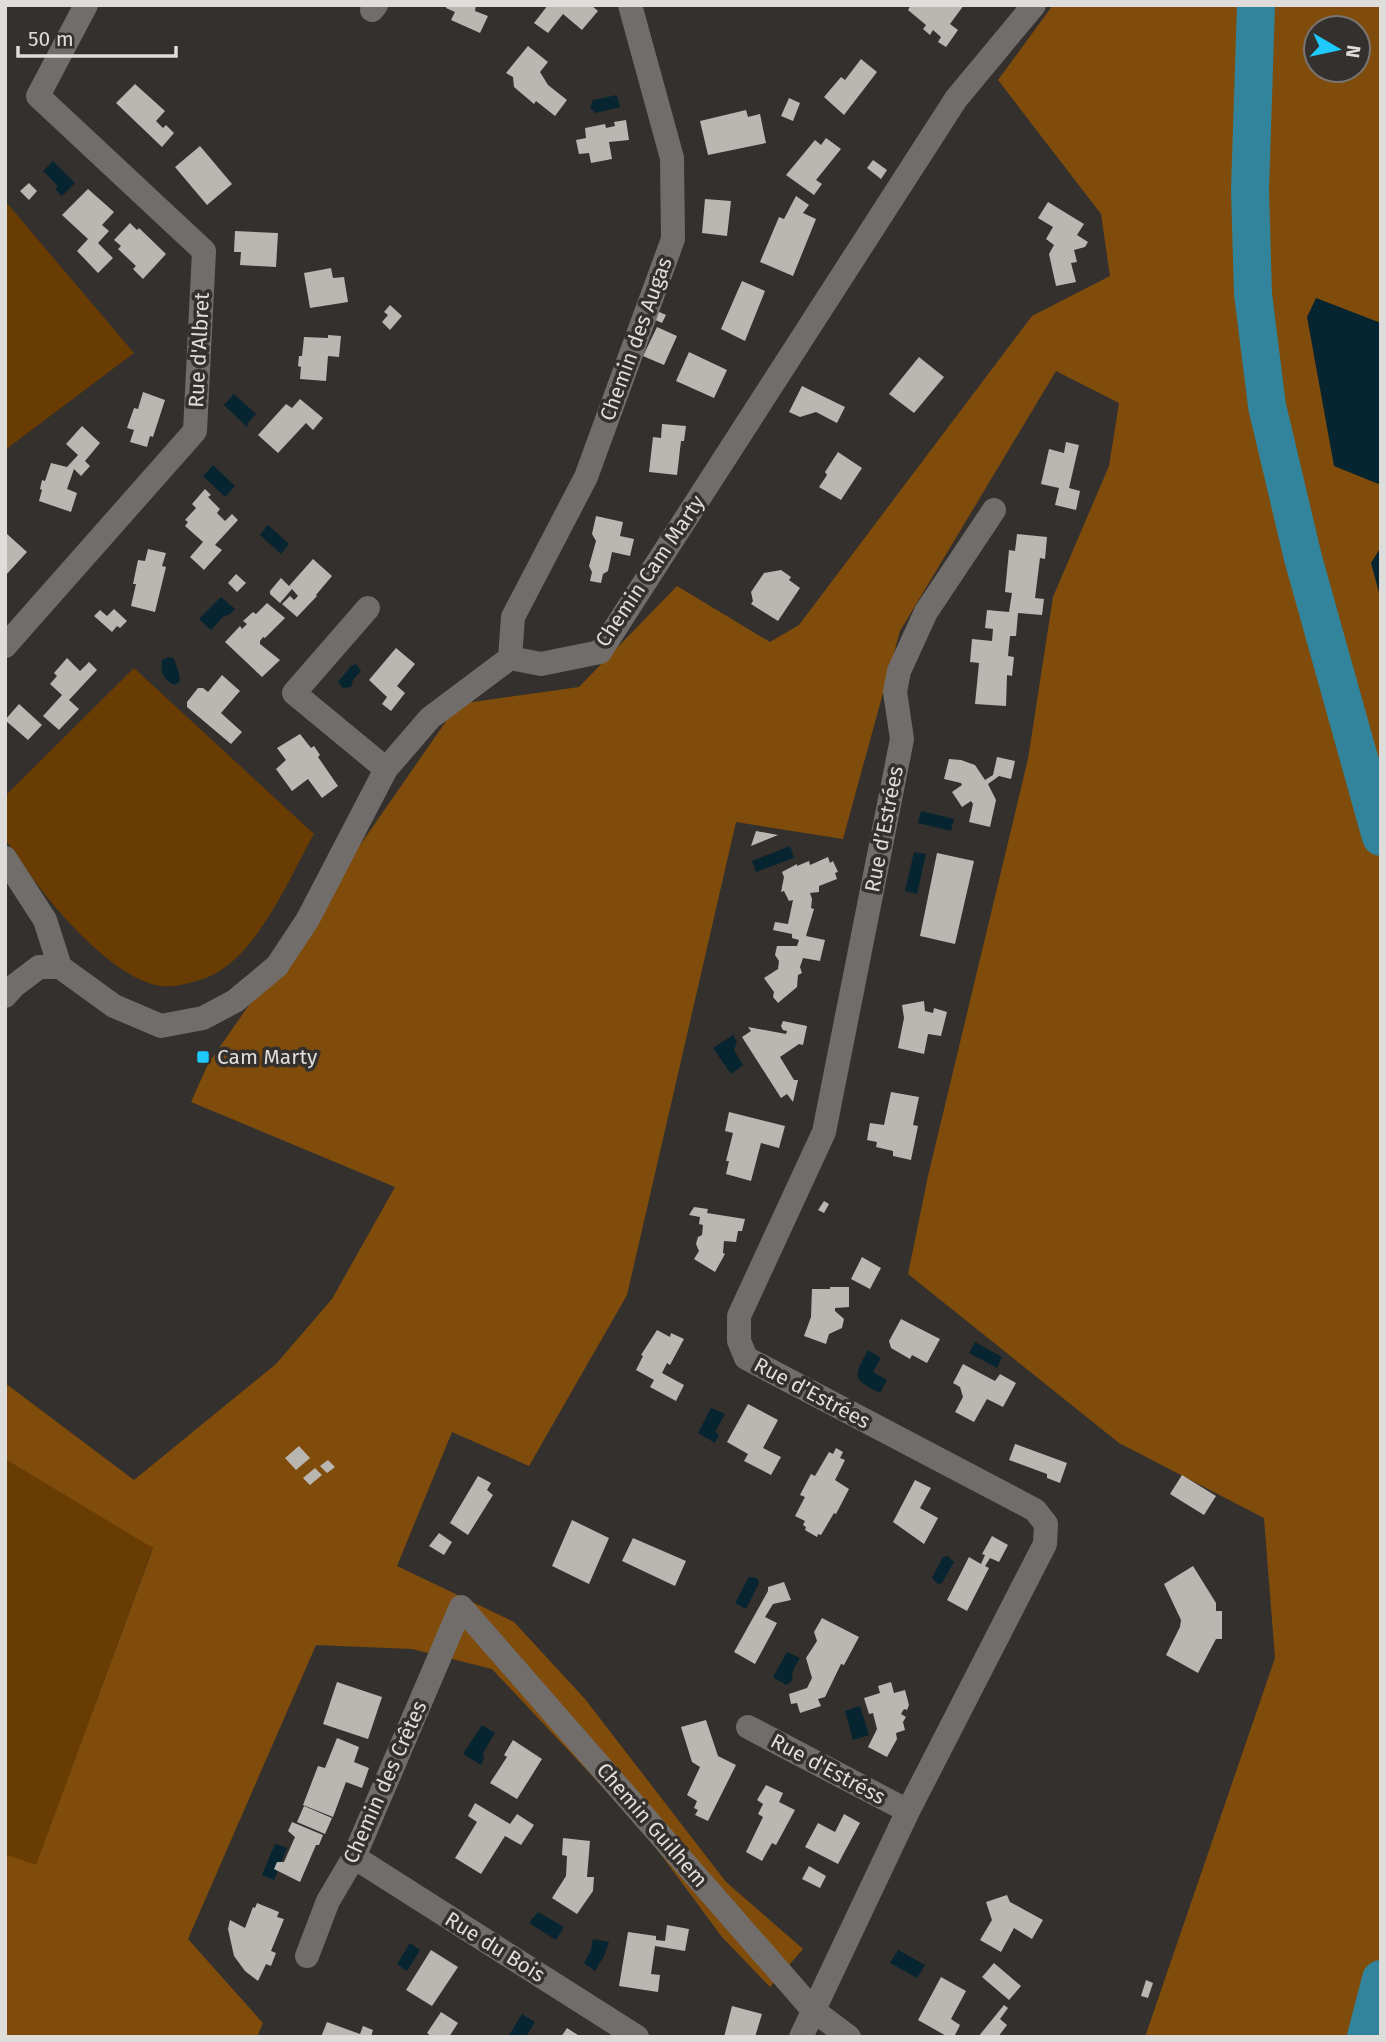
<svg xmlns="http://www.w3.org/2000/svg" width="1386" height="2042" font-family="'Fira Sans',sans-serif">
  <rect width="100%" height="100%" fill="#33302e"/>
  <!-- green -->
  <path fill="#693c04" d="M6 202 134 353 5 450V203Z
    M134 668 314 834C289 878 257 957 208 977 195 982 175 988 161 986 112 979 46 901 21 861 16 854 9 846 6 839 2 828 5 809 5 796Z
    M5 1459 153 1547 36 1866 5 1854Z"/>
  <!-- forest -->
  <path fill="#804c0b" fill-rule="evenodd" d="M1053 5H1381V2037H1145L1275 1658 1264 1518 1119 1443 908 1274 928 1176 1028 759 1053 597 1109 466 1119 403 1056 371 900 631 843 839 736 822 627 1295 529 1466 452 1432 397 1566 514 1622 585 1699 726 1882 803 1949 770 1987 722 1937 642 1829 492 1669 412 1649 316 1645 188 1939 263 2023 257 2037H5V1854L36 1865 153 1548 5 1459V1383L134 1480 276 1364 332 1299 395 1187 191 1102 208 1064 458 704 579 687 677 586 770 642 799 625 1032 316 1110 276 1101 214 998 80ZM1316 28H1358V70H1316Z"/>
  <!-- water -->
  <path fill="#072530" d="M617 95 620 107 596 113 590 108 593 100Z
    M53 161 75 183 62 196 55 189 58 186 43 171Z
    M1316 298 1381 323V485L1334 466 1307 317Z
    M234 394 256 414 247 424 248 428 224 405Z
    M213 465 235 486 225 497 203 476Z
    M268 525 289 544 281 554 260 535Z
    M1381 547V600L1371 563Z
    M221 597 235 609 229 615 224 616 211 630 199 619Z
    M168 657 173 658C176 662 180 676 180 681L175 685C163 680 160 671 162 660Z
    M356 664 361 671 353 680 351 687 343 688 338 682 351 666Z
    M921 811 954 819 951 831 918 823Z
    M790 846 794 858 756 872 752 861Z
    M914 852 926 854 917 894 905 891Z
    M733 1035 737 1042 734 1050 743 1065 731 1074 713 1048Z
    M975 1342 1002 1357 997 1368 969 1353Z
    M868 1350 881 1358 873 1372 887 1380 880 1393C852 1379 853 1378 868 1350Z
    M711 1408 725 1414 715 1432 719 1435 715 1443 698 1433Z
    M948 1556 954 1562 942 1583 938 1584 932 1578 943 1557Z
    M749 1577 757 1578 759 1583 746 1609 735 1603Z
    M787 1652 800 1658C798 1662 794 1667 793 1671 791 1678 795 1681 786 1685L773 1677Z
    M860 1706 869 1735 853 1740 845 1711Z
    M482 1725 495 1733 483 1753 484 1759 481 1765 463 1754Z
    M275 1844 287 1848 274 1880 262 1875Z
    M538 1912 564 1927 556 1940 529 1923Z
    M593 1939 609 1942 604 1956 595 1971 584 1963 591 1950Z
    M410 1943 420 1950 407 1971 397 1964Z
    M898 1950 925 1965 917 1978 890 1963Z
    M522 2014 535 2022 526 2037H508Z"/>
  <!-- building -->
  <path fill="#bab7b3" d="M447 5H476L475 11 488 16 480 33 451 20 455 12 446 8Z
    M548 5H591L598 11 582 30 563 14 548 33 534 23Z
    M911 5H964L950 24 958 30 946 47 938 42 941 37 933 30 930 35 923 29 926 25 908 10Z
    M528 46 548 62 540 72 548 85 567 100 555 116 536 101 534 104 514 87 513 77 506 73Z
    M861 59 877 72 844 115 824 97 841 77 845 80Z
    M135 84 165 111 156 121 163 128 166 125 174 133 162 147 116 103Z
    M789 98 800 103 793 121 781 116Z
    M746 110 748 117 760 114 766 143 708 155 700 121Z
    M626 120 629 140 609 142 612 159 591 163 589 153 579 154 576 140 586 138 585 128 605 124 606 128 615 126 614 122Z
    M826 138 841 149 816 180 822 184 814 195 786 175 815 140 821 145Z
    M200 146 232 184 207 205 175 167Z
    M873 160 887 170 881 179 867 168Z
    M29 183 37 191 29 200 20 191Z
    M88 189 114 212 102 225 109 231 98 243 113 258 98 273 77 251 88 239 62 215Z
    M796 196 809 205 803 213 816 219 793 276 760 262 779 217 784 219Z
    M705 199 731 201 727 236 702 233Z
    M1048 202 1084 224 1077 235 1088 242 1085 247 1074 250 1077 262 1071 263 1076 282 1056 286 1049 254 1054 245 1046 239 1053 227 1038 218Z
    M130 223 137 230 139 228 166 254 143 279 133 269 136 266 118 249 121 246 114 240Z
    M235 231 278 233 276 267 240 265 241 252H234Z
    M331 268 333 278 344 277 348 302 310 308 304 273Z
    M742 281 765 291 745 341 721 329Z
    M390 305 402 316 390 330 382 322 388 315 384 312Z
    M657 311 666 315 662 323 653 319Z
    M657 327 677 336 664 365 643 356Z
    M328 335 341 336 339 357 328 356 326 381 300 379 301 367 298 366 299 356H302L304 337 328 338Z
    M689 352 727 370 714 398 676 381Z
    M919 357 944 377 914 413 889 394Z
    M802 386 845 407 837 423 816 412 800 417 789 412Z
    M143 392 165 400 153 437 150 436 147 447 130 442 134 430 127 428 134 408 138 409Z
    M300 399 323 418 313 430 306 423 278 453 258 435 286 404 292 408Z
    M662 424 686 426 684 441H681L677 475 649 472 653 437 661 438Z
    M82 426 100 443 85 461 90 466 81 476 74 469 67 489 77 493 71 512 39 501 42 490 40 489 42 480 45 481 51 463 67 467 78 455 66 444Z
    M1066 442 1079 445 1069 488 1080 491 1076 510 1055 505 1059 488 1041 484 1049 449 1064 453Z
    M838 452 862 468 841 500 819 487 827 475 825 472Z
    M205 489 211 495 208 497 220 509 217 513 225 521 232 514 238 520 215 545 222 550 204 570 190 557 203 542 185 526 188 522 185 520 196 508 192 504Z
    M596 516 623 522 620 536 634 539 630 556 612 552 608 571 603 574 601 583 590 581 592 572 589 566 596 541 592 534Z
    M7 534 27 552 5 576V535Z
    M1017 534 1047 537 1045 559 1040 558 1035 598 1044 599 1042 615 1018 613 1016 636H1010L1008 656 1014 657 1012 676 1007 675 1006 706 975 704 979 663 970 662 972 639 992 641 993 629 985 628 987 610 1009 612 1012 593 1005 592 1009 550 1015 551Z
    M148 549 166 553 162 566 166 567 155 612 131 606 136 584H133L138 560 145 561Z
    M313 559 332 576 316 595 317 596 297 617 282 604 290 596 294 600 298 596 292 589 280 603 270 594V591L281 578 289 586Z
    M781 570 791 577 789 580 800 588 778 621 751 604 753 601 751 592 764 573Z
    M236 574 246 583 237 592 228 583Z
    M267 603 285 618 265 638 263 637 260 641V644L280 660 262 677 225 642 240 626 242 629 247 624 243 621 253 612 256 614Z
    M114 609 127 621 120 628 117 626 112 632 94 616 100 610 107 616Z
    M396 648 415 664 397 686 405 693 391 711 382 704 387 697 369 680Z
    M67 658 80 671 89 662 97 670 69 700 79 709 59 730 43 716 62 695 50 684 57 676 54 673Z
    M222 675 240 691 221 713 242 732 231 744 187 707V702L198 688H203L208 692Z
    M19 704 42 725 28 740 5 720Z
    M300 734 311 748 314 746 320 755 318 757 338 786 322 798 308 779 292 791 276 769 286 760 277 748Z
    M997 757 1015 761 1011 779 999 776 988 784 996 800 990 827 969 822 973 804 971 801 962 807 952 792 962 785 961 783 944 779 949 759 961 760 975 765 985 780 993 775Z
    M756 831 778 835 751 846Z
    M937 853 974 861 955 944 920 936Z
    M828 857 830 863 833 861 838 872 835 873 837 879 819 886V892L810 893 812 899 811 908 814 909 806 936 825 940 820 961 803 958 800 967 802 973 798 975 797 987 778 1003 773 997 774 992 764 978 778 969 779 961 775 955 777 946H797L799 940 792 938V934L773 930 775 922 788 924 793 900 789 901 784 891 781 892 784 877 782 872 797 864V866L809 861 810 865Z
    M924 1001 925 1011 933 1013 934 1008 947 1012 941 1036 928 1034 924 1054 898 1048 904 1018 902 1005Z
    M783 1021 807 1026 803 1045 799 1044 780 1057 794 1080H798L793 1102 787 1094 781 1098 742 1037 751 1031 748 1027 786 1034 787 1031 783 1030 781 1026Z
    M891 1092 919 1097 913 1125 918 1126 911 1160 893 1156V1151L876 1147 877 1142 867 1140 870 1123 884 1125Z
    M729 1112 785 1126 779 1148 761 1143 751 1181 726 1174 729 1161H726L733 1133 725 1131Z
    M824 1201 829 1204 824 1213 818 1210Z
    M694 1207 708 1209 707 1213 745 1219 742 1231H738L736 1242 724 1241 723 1253 725 1254 715 1272 694 1259 699 1251 696 1244 698 1237 702 1235 703 1225 699 1224 700 1217 689 1215Z
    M862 1257 881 1268 870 1289 851 1279Z
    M830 1287H849V1307L835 1308V1311L844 1319 842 1328 829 1334 826 1344 804 1336 811 1317 812 1289H830Z
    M901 1319 940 1339 927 1363 912 1355 910 1359 891 1348 889 1341Z
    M657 1330 670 1337 671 1333 684 1339 670 1365 667 1363 662 1373 684 1385 676 1401 650 1387 654 1380 636 1370 643 1356 641 1355Z
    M963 1364 995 1381 1000 1374 1016 1383 1003 1407 987 1399 974 1422 955 1412 963 1397 960 1387 953 1383Z
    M748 1404 778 1420 763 1448 781 1457 771 1475 744 1461 748 1454 727 1442Z
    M1015 1444 1067 1463 1060 1483 1047 1478V1474L1009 1460Z
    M299 1446 310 1458 296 1470 285 1458Z
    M836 1448 843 1452 840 1458 845 1460 835 1480 849 1489 836 1514 834 1513 821 1535 818 1534 817 1537 805 1530 806 1527 803 1525 805 1521 795 1516 805 1497 800 1495 811 1474 815 1476 829 1452 833 1454Z
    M328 1460 335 1467 327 1473 320 1466Z
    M315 1468 322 1475 310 1485 303 1478Z
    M1182 1475 1216 1496 1204 1515 1170 1494Z
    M478 1476 491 1483 487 1490 493 1495 468 1535 450 1523Z
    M915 1480 931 1488 920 1508 938 1518 924 1544 893 1522Z
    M572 1520 609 1538 589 1584 552 1566Z
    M439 1533 452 1542 444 1555 429 1546Z
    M992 1536 1008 1545 999 1562 990 1558 985 1566 989 1568 967 1611 947 1600 969 1557 981 1564 985 1555 982 1554Z
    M633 1538 686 1561 675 1586 622 1561Z
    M1193 1566 1216 1603V1611H1222V1639H1216L1198 1673 1166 1655 1180 1627 1181 1620 1164 1584Z
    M784 1582 791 1600 773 1604 765 1617 777 1623 755 1664 734 1652 768 1591V1587Z
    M822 1618 859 1637 844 1665 841 1664 825 1697 818 1699 821 1706 800 1713 797 1703 791 1704 789 1694 807 1688 812 1678 806 1658 817 1641 814 1632Z
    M337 1682 382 1697 368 1739 323 1724Z
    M891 1682 894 1693 905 1690 909 1705 907 1710 904 1709 901 1714 906 1717 903 1722 905 1730 896 1733 897 1739 887 1757 868 1747 877 1729 873 1713 869 1714 864 1698 880 1693 878 1686Z
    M706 1720 718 1756 736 1765 708 1821 695 1815 698 1810 694 1808 697 1801 687 1795 700 1767 692 1762 681 1727Z
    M337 1738 359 1747 354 1762 369 1768 362 1788 346 1782 333 1817 303 1805 318 1766 325 1768Z
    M513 1740 542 1759 517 1799 490 1783 507 1757 504 1755Z
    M766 1785 783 1793 779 1802 795 1810 776 1845 772 1843 762 1861 746 1852 763 1817 758 1814 763 1804 757 1800Z
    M475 1803 510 1824 517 1814 534 1825 521 1845 505 1836 481 1874 455 1858 477 1822 468 1816Z
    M304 1806 332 1818 325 1834 297 1822Z
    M844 1814 860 1823 838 1864 805 1847 818 1823 835 1832Z
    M292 1822 323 1835 319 1845H316L300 1882 274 1869 277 1862H284L295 1837 288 1831Z
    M563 1838 590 1841 587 1877H594L593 1891 577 1914 552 1898 566 1876 567 1856 562 1855Z
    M809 1866 826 1876 820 1888 802 1879Z
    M1007 1895 1010 1902 1043 1920 1032 1939 1014 1928 1001 1952 980 1940 992 1920 986 1902Z
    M257 1903 279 1912 277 1917 284 1919 271 1951 276 1953 271 1966 266 1964 258 1981 245 1971 234 1956 228 1929 230 1920 245 1928 253 1907 255 1908Z
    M667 1925 689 1929 685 1951 655 1946 651 1974 660 1975 658 1992 619 1986 628 1932 656 1936V1940L665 1941Z
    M431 1950 458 1967 432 2006 406 1990Z
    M994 1963 1021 1986 1009 2000 982 1977Z
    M941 1977 966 1991 951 2019 960 2025 954 2037H948L918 2020Z
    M1146 1980 1153 1983 1148 1998 1141 1996Z
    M1004 2005 1008 2008 1000 2019 1007 2025 998 2037H978Z
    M732 2006 762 2014 755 2037H724Z
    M441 2012 458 2023 449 2037H432L427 2033Z
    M327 2022 360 2034 363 2026 373 2030 371 2037H321Z
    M567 2028 581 2037H561Z"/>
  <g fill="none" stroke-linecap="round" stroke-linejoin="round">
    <!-- street -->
    <path stroke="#716d6b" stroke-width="24" d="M372 10 376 5
      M368 608 294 693 386 769
      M5 646 195 431 204 251 38 96 86 5
      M510 658 513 617 586 477 673 239 672 158 630 5
      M5 858 45 920 60 967
      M5 996 14 986 39 967H60L114 1006 161 1026 203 1018 235 1001 277 966 308 919 386 769 430 718 510 658 541 664 600 652 956 99 1034 5
      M748 1727 908 1811
      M354 1857 637 2037
      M307 1956 328 1901 354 1857 461 1607 813 2010 849 2037
      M801 2037 908 1811 1045 1544 1046 1524 1035 1510 746 1358 739 1341V1316L824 1132 902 739 895 692 899 671 926 612 994 510"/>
    <!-- primary -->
    <path stroke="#31849b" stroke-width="38" d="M1256 5 1250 190 1253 294 1267 406 1303 558 1381 837
      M1366 2037 1381 1979"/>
  </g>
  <!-- markers -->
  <rect fill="#1ec9fd" stroke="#33302e" stroke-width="2.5" x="196" y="1050" width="14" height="14" rx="3.5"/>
  <g text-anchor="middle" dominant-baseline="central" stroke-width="7" stroke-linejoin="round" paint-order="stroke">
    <!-- street labels -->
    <g font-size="21" fill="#dfdddb" stroke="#33302e">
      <text transform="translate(636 339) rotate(-70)">Chemin des Augas</text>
      <text transform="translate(199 350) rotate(-87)">Rue d'Albret</text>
      <text transform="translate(650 571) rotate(-56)">Chemin Cam Marty</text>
      <text transform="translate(884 829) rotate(-79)">Rue d’Estrées</text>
      <text transform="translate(812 1393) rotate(28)">Rue d’Estrées</text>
      <text transform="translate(828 1769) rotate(28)">Rue d'Estréss</text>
      <text transform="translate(385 1782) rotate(-66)">Chemin des Crêtes</text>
      <text transform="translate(652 1825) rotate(49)">Chemin Guilhem</text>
      <text transform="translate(495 1947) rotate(32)">Rue du Bois</text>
    </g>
    <!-- poi labels -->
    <g font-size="21" fill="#dfdddb" stroke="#33302e" text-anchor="start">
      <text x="217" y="1057">Cam Marty</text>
    </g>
  </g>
  <!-- border -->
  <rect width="1386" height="2042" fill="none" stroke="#dfdddb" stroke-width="14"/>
  <!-- north arrow -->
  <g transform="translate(1337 49) rotate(99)"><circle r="33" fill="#33302e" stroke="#787573" stroke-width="2"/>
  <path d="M0-5L12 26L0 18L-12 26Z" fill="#1ec9fd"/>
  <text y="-10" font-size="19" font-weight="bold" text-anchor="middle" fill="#dfdddb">N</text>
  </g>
  <!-- scale -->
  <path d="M18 46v10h158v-10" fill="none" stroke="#dfdddb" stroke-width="3.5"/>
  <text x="28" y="46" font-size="21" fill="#dfdddb" stroke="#33302e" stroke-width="5" paint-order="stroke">50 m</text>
</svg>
